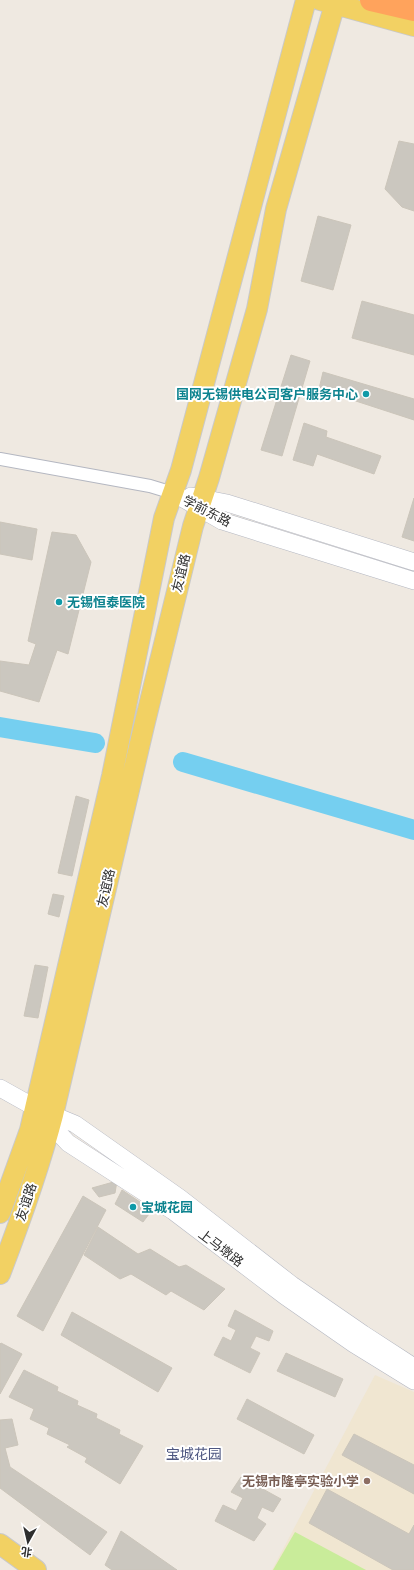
<svg xmlns="http://www.w3.org/2000/svg" width="414" height="1570" font-family="'Work Sans','Noto Sans SC',sans-serif">
  <rect width="100%" height="100%" fill="#efe9e1"/>
  <!-- education -->
  <path fill="#f0e6d1" d="M375 1375 414 1392V1570H272Z"/>
  <!-- pitch -->
  <path fill="#c9ec9a" d="M295 1532 366 1570H273Z"/>
  <g fill="none" stroke-linecap="round" stroke-linejoin="round">
    <!-- river -->
    <path stroke="#75cff0" stroke-width="20" d="M0 727 95 743
      M183 762 414 830"/>
  </g>
  <!-- building -->
  <path fill="#cbc7bf" stroke="#cbc5ba" d="M399 141 414 144V211L402 207 385 189Z
    M318 216 351 225 333 290 301 281Z
    M362 301 414 315V355L352 338Z
    M291 355 310 361 282 456 261 450Z
    M323 372 414 399V420L319 389Z
    M304 423 327 431 326 437 381 456 374 474 317 454 313 466 293 460Z
    M414 498V541L402 537Z
    M0 522 37 529 32 560 0 554Z
    M52 532 76 535 91 562 68 654 57 650 39 702 0 691V661L29 665 36 644 28 641Z
    M76 796 89 800 72 876 58 873Z
    M53 894 64 896 59 917 48 914Z
    M35 965 48 967 38 1018 24 1016Z
    M117 1181 115 1193 99 1197 92 1188Z
    M122 1190 152 1210 143 1222 115 1204Z
    M83 1196 106 1210 43 1331 17 1316Z
    M98 1227 138 1254 150 1249 179 1267 186 1265 225 1289 204 1310 171 1291 166 1295 131 1274 120 1279 84 1255Z
    M235 1310 273 1331 269 1341 256 1336 250 1348 260 1353 250 1373 214 1355 223 1337 231 1341 236 1330 228 1326Z
    M72 1312 172 1368 158 1392 61 1335Z
    M1 1343 22 1354 0 1394V1344Z
    M286 1353 343 1379 335 1397 277 1371Z
    M24 1370 58 1387 57 1391 78 1401 77 1405 97 1414 96 1418 120 1430 119 1434 143 1446 120 1484 85 1462 87 1458 67 1447 70 1445 47 1434 49 1428 30 1419 34 1409 9 1397Z
    M247 1399 314 1435 304 1454 237 1419Z
    M12 1419 18 1445 5 1448 10 1467 107 1532 90 1555 0 1488V1420Z
    M354 1434 414 1465V1494L342 1455Z
    M241 1477 281 1499 273 1512 262 1507 257 1518 266 1524 254 1541 215 1521 223 1505 236 1511 243 1498 231 1492Z
    M327 1489 409 1534 414 1525V1570H393L309 1523Z
    M121 1531 177 1570H112L105 1565Z"/>
  <g fill="none" stroke-linecap="round" stroke-linejoin="round">
    <!-- street casing -->
    <g stroke="#b4b7c1" stroke-width="14">
      <path id="street" d="M0 459 150 486 173 493"/>
    </g>
    <!-- secondary casing -->
    <g stroke="#b4b7c1" stroke-width="18">
      <path id="secondary" d="M173 493 222 521 414 581
        M191 496 227 503 414 562
        M0 1088 34 1107 75 1124 180 1198 292 1285 363 1334 414 1367
        M43 1116 68 1143 173 1211 285 1296 354 1344 414 1381"/>
    </g>
    <!-- primary casing -->
    <g stroke="#c9c9c9" stroke-width="22">
      <path id="primary" d="M320 0 414 26
        M0 1213 30 1130 112 776 164 518 181 470 306 0
        M0 1274C20 1222 39 1169 53 1115L144 726 193 526 209 478 257 309 276 209 336 0
        M0 1544 36 1570"/>
    </g>
    <!-- highway casing -->
    <g stroke="#c9c9c9" stroke-width="24">
      <path id="highway" d="M371 0 414 10"/>
    </g>
    <!-- street -->
    <use href="#street" stroke="#fff" stroke-width="12"/>
    <!-- secondary -->
    <use href="#secondary" stroke="#fff" stroke-width="17"/>
    <!-- primary -->
    <use href="#primary" stroke="#f2d163" stroke-width="20"/>
    <!-- highway -->
    <use href="#highway" stroke="#ffa35c" stroke-width="22"/>
  </g>
  <!-- markers -->
  <g fill="#0f9aa8" stroke="#fff" stroke-width="1.5">
    <circle cx="366" cy="394" r="4"/>
    <circle cx="59" cy="602" r="4"/>
    <circle cx="133" cy="1207" r="4"/>
  </g>
  <circle fill="#8d6e63" stroke="#fff" stroke-width="1.5" cx="367" cy="1481" r="4"/>
  <g text-anchor="middle" dominant-baseline="central" stroke-width="4" stroke-linejoin="round" paint-order="stroke">
    <!-- culture labels -->
    <g font-size="13" font-weight="bold" fill="#0d838f" stroke="#fff" text-anchor="start">
      <text x="358" y="394" text-anchor="end">国网无锡供电公司客户服务中心</text>
      <text x="67" y="602">无锡恒泰医院</text>
      <text x="141" y="1207">宝城花园</text>
    </g>
    <!-- street labels -->
    <g font-size="13" fill="#2e2e2e" stroke="#fff">
      <text transform="translate(207 511) rotate(27)">学前东路</text>
      <text transform="translate(181 573) rotate(-76)">友谊路</text>
      <text transform="translate(106 888) rotate(-77)">友谊路</text>
      <text transform="translate(26 1202) rotate(-71)">友谊路</text>
      <text transform="translate(221 1248) rotate(37)">上马墩路</text>
    </g>
    <!-- education labels -->
    <g font-size="13" font-weight="bold" fill="#785e54" stroke="#fff" text-anchor="end">
      <text x="359" y="1481">无锡市隆亭实验小学</text>
    </g>
    <!-- neighbourhood labels -->
    <g font-size="14" fill="#4d5680" stroke="#fff">
      <text x="194" y="1454">宝城花园</text>
    </g>
  </g>
  <!-- north arrow -->
  <g transform="translate(28 1542) rotate(188)" stroke="#ffffff" stroke-width="3" paint-order="stroke">
  <path d="M0-3L7 15L0 10L-7 15Z" fill="#2e2e2e"/>
  <text y="-6" font-size="11" font-weight="bold" text-anchor="middle" fill="#2e2e2e">北</text>
  </g>
</svg>
